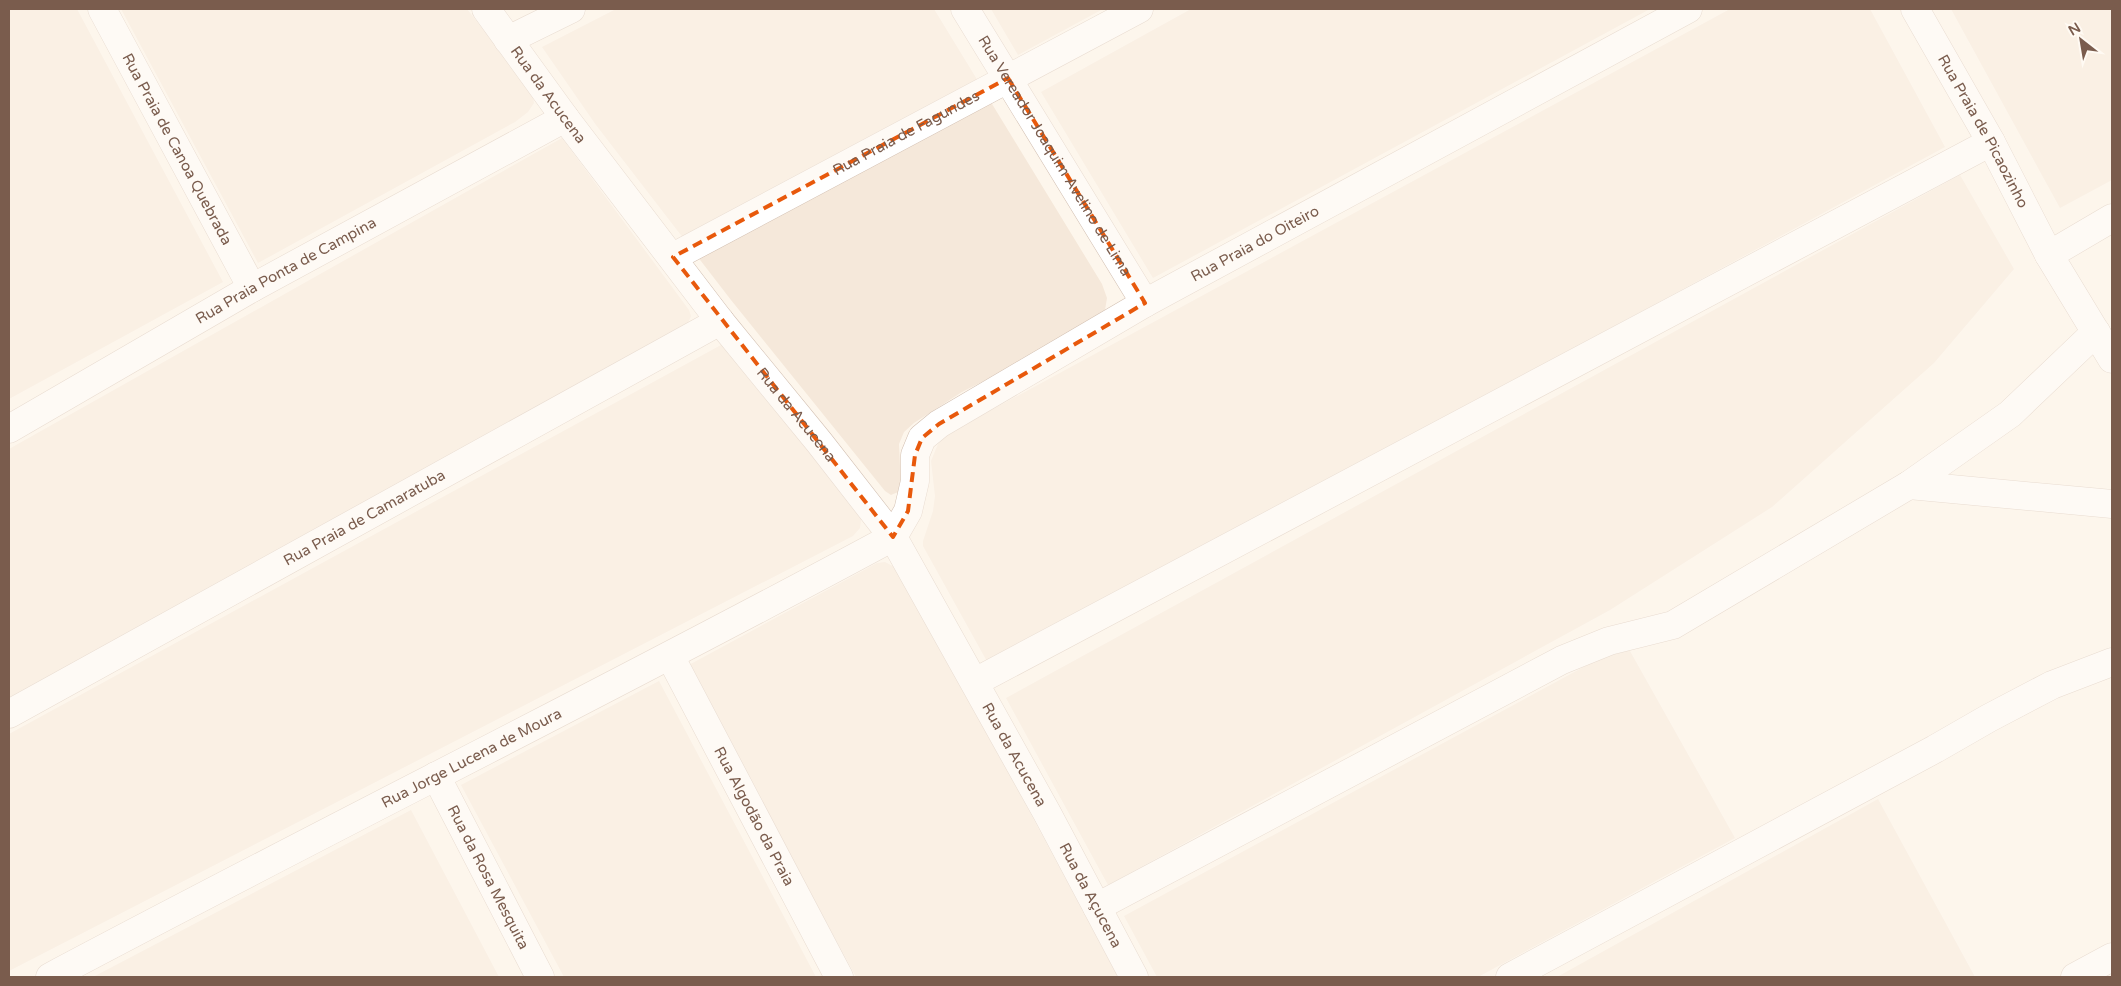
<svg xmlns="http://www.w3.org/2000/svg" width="2121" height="986" font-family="'Varela Round',sans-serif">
  <rect width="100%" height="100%" fill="#fdf6ec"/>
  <!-- residential -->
  <path fill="#f5e8da" d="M9 9H77L223 282 9 399Z
    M121 9H467L532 92 534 103 528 112 515 122 258 263Z
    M616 9H934L1102 284 1107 298 1105 310 1095 321 1058 343 962 392 914 423 904 432 899 444 901 487 898 492 891 495 885 491 731 300 596 125 542 47Z
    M991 9H1103L1018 55Z
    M1191 9H1650L1153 278 1041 92Z
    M1730 9H1870L1945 147 989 665 923 546V541L933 511 935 496 931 461 938 444 949 433Z
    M1951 9H2112V180L2060 208Z
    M562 138 689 310 691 316 686 328 9 698V449Z
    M1960 175 2014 269 1934 363 1772 507 1610 610 1108 885 1006 698Z
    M721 345 857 510 861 519 860 528 853 536 9 971V734Z
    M885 562 900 570 1118 977H856L687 666 877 563Z
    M1626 644 1735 838 1478 977H1157L1124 916Z
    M659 681 816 977H564L461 785Z
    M1878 799 1975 977H1557Z
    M411 810 499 977H93Z"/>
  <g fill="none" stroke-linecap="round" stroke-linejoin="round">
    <!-- minor casing -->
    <g stroke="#d1beb0" stroke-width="29">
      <g id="minor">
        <path id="s1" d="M102 9 252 288"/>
        <path id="s2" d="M486 9 565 118 720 321 819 442 893 537 1047 813 1134 977"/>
        <path id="s3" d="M965 9 1145 303"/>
        <path id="s4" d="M1915 9 1991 142 2049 255 2112 359"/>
        <path d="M508 40 571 9"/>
        <path d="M2049 255 2112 218"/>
        <path id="s5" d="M673 257 1139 9"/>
        <path id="s6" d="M9 429 252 288 565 118"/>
        <path d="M1909 485 2112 504"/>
        <path id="s7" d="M670 656 839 977"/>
        <path d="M975 682 1991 142"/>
        <path id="s8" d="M9 714 720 321"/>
        <path id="s9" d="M436 776 540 977"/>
        <path d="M1097 907 1562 660 1609 641 1673 625 1909 485 2010 414 2096 332"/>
        <path id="s10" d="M50 977C330 828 614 688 893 537L908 511 915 481V455L922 438 939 424 1145 303 1688 9"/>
        <path d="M1510 977 1935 749 1989 718 2052 685 2112 662"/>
        <path d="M2075 977 2112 957"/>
      </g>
    </g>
    <!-- minor -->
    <use href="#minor" stroke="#fff" stroke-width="28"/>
  </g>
  <!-- marked area -->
  <path d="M0 0H2121V986H0ZM1008 78 1145 303 939 424 922 438 915 455 908 511 893 537 673 257Z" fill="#fdf6ec" fill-opacity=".55" fill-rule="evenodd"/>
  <path fill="none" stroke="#e8590c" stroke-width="4" stroke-dasharray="10 6" stroke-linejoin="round" d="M1008 78 1145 303 939 424 922 438 915 455 908 511 893 537 673 257Z"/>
  <g text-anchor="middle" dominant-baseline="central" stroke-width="5" stroke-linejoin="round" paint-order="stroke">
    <!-- street labels -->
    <g font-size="15" fill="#7a5c4d" stroke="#fffaf3">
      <text stroke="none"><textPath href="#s2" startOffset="106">Rua da Acucena</textPath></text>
      <text stroke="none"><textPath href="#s4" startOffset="140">Rua Praia de Picaozinho</textPath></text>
      <text stroke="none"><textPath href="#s5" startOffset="264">Rua Praia de Fagundes</textPath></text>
      <text stroke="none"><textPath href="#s1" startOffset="159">Rua Praia de Canoa Quebrada</textPath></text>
      <text stroke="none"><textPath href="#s3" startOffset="172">Rua Vereador Joaquim Avelino de Lima</textPath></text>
      <text stroke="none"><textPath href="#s10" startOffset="1442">Rua Praia do Oiteiro</textPath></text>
      <text stroke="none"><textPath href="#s6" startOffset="319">Rua Praia Ponta de Campina</textPath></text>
      <text stroke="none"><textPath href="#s2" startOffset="511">Rua da Acucena</textPath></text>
      <text stroke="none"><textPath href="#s8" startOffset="406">Rua Praia de Camaratuba</textPath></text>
      <text stroke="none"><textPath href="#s2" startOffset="916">Rua da Acucena</textPath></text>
      <text stroke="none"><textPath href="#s10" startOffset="475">Rua Jorge Lucena de Moura</textPath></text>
      <text stroke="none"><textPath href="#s7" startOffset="181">Rua Algodão da Praia</textPath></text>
      <text stroke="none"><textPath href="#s9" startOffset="114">Rua da Rosa Mesquita</textPath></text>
      <text stroke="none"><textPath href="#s2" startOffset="1076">Rua da Açucena</textPath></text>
    </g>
  </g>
  <!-- border -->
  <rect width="2121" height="986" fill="none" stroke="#7a5c4d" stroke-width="20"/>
  <!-- north arrow -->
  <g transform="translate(2081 40) rotate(329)" stroke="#fffaf3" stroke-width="4" paint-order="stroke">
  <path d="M0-4L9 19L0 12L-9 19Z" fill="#7a5c4d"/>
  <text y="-8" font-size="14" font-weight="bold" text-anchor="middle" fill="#7a5c4d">N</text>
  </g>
</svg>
